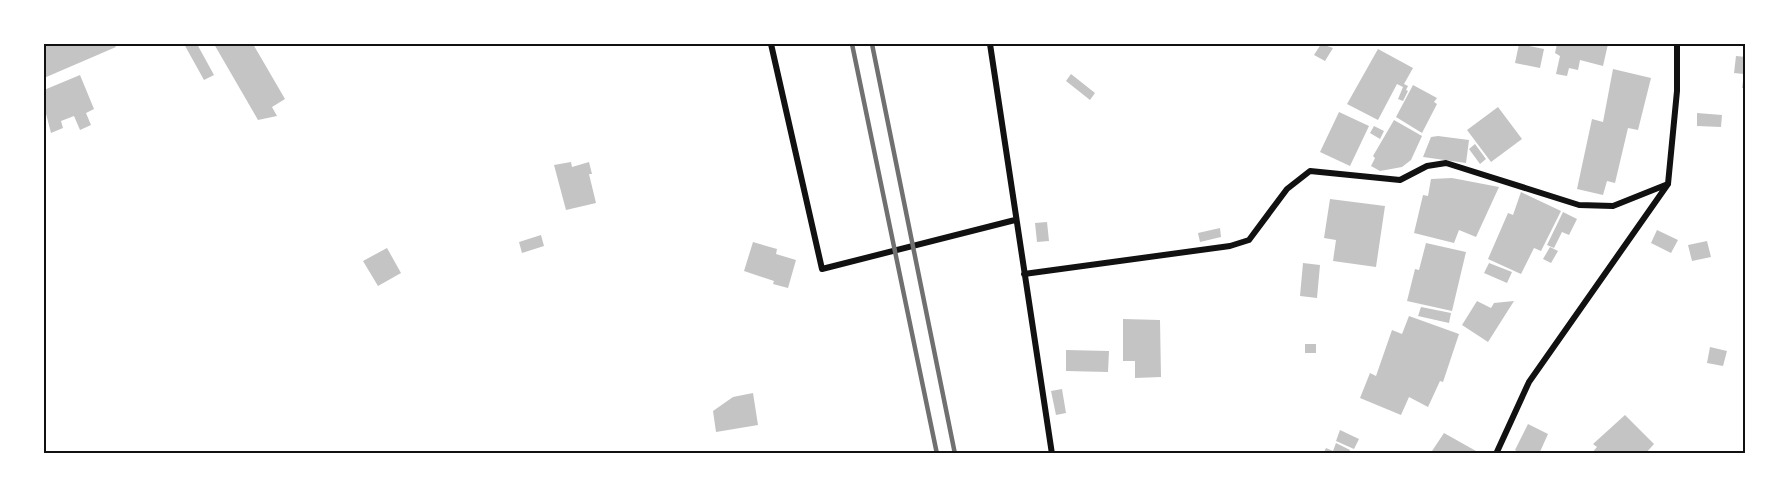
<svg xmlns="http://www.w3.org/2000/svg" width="1789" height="497" font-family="Georgia,serif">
  <rect width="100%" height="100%" fill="#fff"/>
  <!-- building -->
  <path fill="#c4c4c4" d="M44 44H114L116 47 44 78Z
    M184 44H197L214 75 204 80Z
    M214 44H253L285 99 272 107 277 116 258 120Z
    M1321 44 1333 48 1325 61 1314 55Z
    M1519 44 1544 49 1540 68 1515 63Z
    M1557 44H1608L1603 66 1580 60 1578 70 1569 68 1567 76 1556 74 1560 56 1555 53Z
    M1378 49 1413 68 1404 84 1408 86 1406 90 1408 91 1403 101 1398 99 1403 87 1397 84 1378 120 1347 104Z
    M1736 56 1746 57V88H1742L1744 74 1734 73Z
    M1613 69 1651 78 1638 130 1628 128 1615 183 1607 181 1603 195 1577 189 1592 119 1603 122Z
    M1071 74 1095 93 1090 100 1066 81Z
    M80 75 94 109 86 113 91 125 80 130 74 116 61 121 63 128 51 133 44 106V90Z
    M1413 85 1437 98 1434 102 1437 104 1422 133 1396 117Z
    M1498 107 1522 139 1491 162 1467 130Z
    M1339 112 1369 126 1350 166 1320 152Z
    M1697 113 1722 115 1721 127 1697 126Z
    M1394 120 1422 136 1411 160 1402 167 1380 171 1371 166 1375 158 1373 156Z
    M1374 126 1384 131 1380 139 1370 133Z
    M1438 136 1469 140 1466 163 1423 157 1431 137Z
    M1475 144 1486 159 1480 164 1469 149Z
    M571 162 572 167 589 162 592 174H589L596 203 566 210 554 165Z
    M1452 178 1499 187 1476 237 1459 230 1454 243 1414 233 1423 195 1428 196 1431 179Z
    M1521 192 1561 211 1541 251 1534 248 1521 274 1488 259 1508 213 1513 215Z
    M1330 199 1385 206 1376 267 1333 261 1336 240 1324 238Z
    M1563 212 1577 219 1569 235 1562 232 1554 248 1547 245Z
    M1047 222 1049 241 1037 242 1035 223Z
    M1220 228 1221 237 1200 242 1198 233Z
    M1657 230 1678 240 1671 253 1651 243Z
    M541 235 544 246 522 253 519 242Z
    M1707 241 1711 257 1692 261 1688 245Z
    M753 242 777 249 776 254 796 260 788 288 773 284 774 281 744 271Z
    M1426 243 1466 252 1452 311 1407 301 1415 269 1419 270Z
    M1550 247 1558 251 1551 263 1543 259Z
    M387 248 401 273 378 286 363 261Z
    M1303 263 1320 265 1317 298 1300 296Z
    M1489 263 1512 272 1507 283 1484 273Z
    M1477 301 1491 308 1494 303 1514 301 1488 342 1462 325Z
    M1421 307 1451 313 1449 323 1418 316Z
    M1409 316 1459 334 1443 382 1440 381 1428 407 1409 397 1401 415 1360 398 1370 373 1376 376 1392 330 1402 334Z
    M1123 319 1160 320 1161 377 1135 378V361H1123Z
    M1305 344H1316V353H1305Z
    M1710 347 1727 351 1723 366 1707 363Z
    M1066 350 1109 351 1108 372 1066 371Z
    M1062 389 1066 413 1056 415 1051 391Z
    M753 393 758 425 716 432 713 411 733 397Z
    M1625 415 1654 444 1645 454H1591L1597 447 1593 444Z
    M1528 424 1548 434 1539 454H1521L1515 450Z
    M1340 430 1359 439 1354 449 1336 441Z
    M1444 433 1476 451 1474 454H1430Z
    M1336 443 1350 450 1348 454H1323L1326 448 1333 451Z"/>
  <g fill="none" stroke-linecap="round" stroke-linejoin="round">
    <!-- minor -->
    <path stroke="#111" stroke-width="6" d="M771 44 822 269 1015 220
      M990 44 1052 454
      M1024 274 1230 246 1249 240 1287 189 1310 171 1400 180 1427 166 1446 163 1579 205 1613 206 1668 184
      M1496 454 1529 382 1668 184 1677 91V44"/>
    <!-- rail -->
    <path stroke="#707070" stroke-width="4.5" d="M852 44 937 454
      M872 44 955 454"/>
  </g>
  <!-- border -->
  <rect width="1789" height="497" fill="none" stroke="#ffffff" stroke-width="90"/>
  <rect x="45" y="45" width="1699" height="407" fill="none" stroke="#111" stroke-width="2"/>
</svg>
